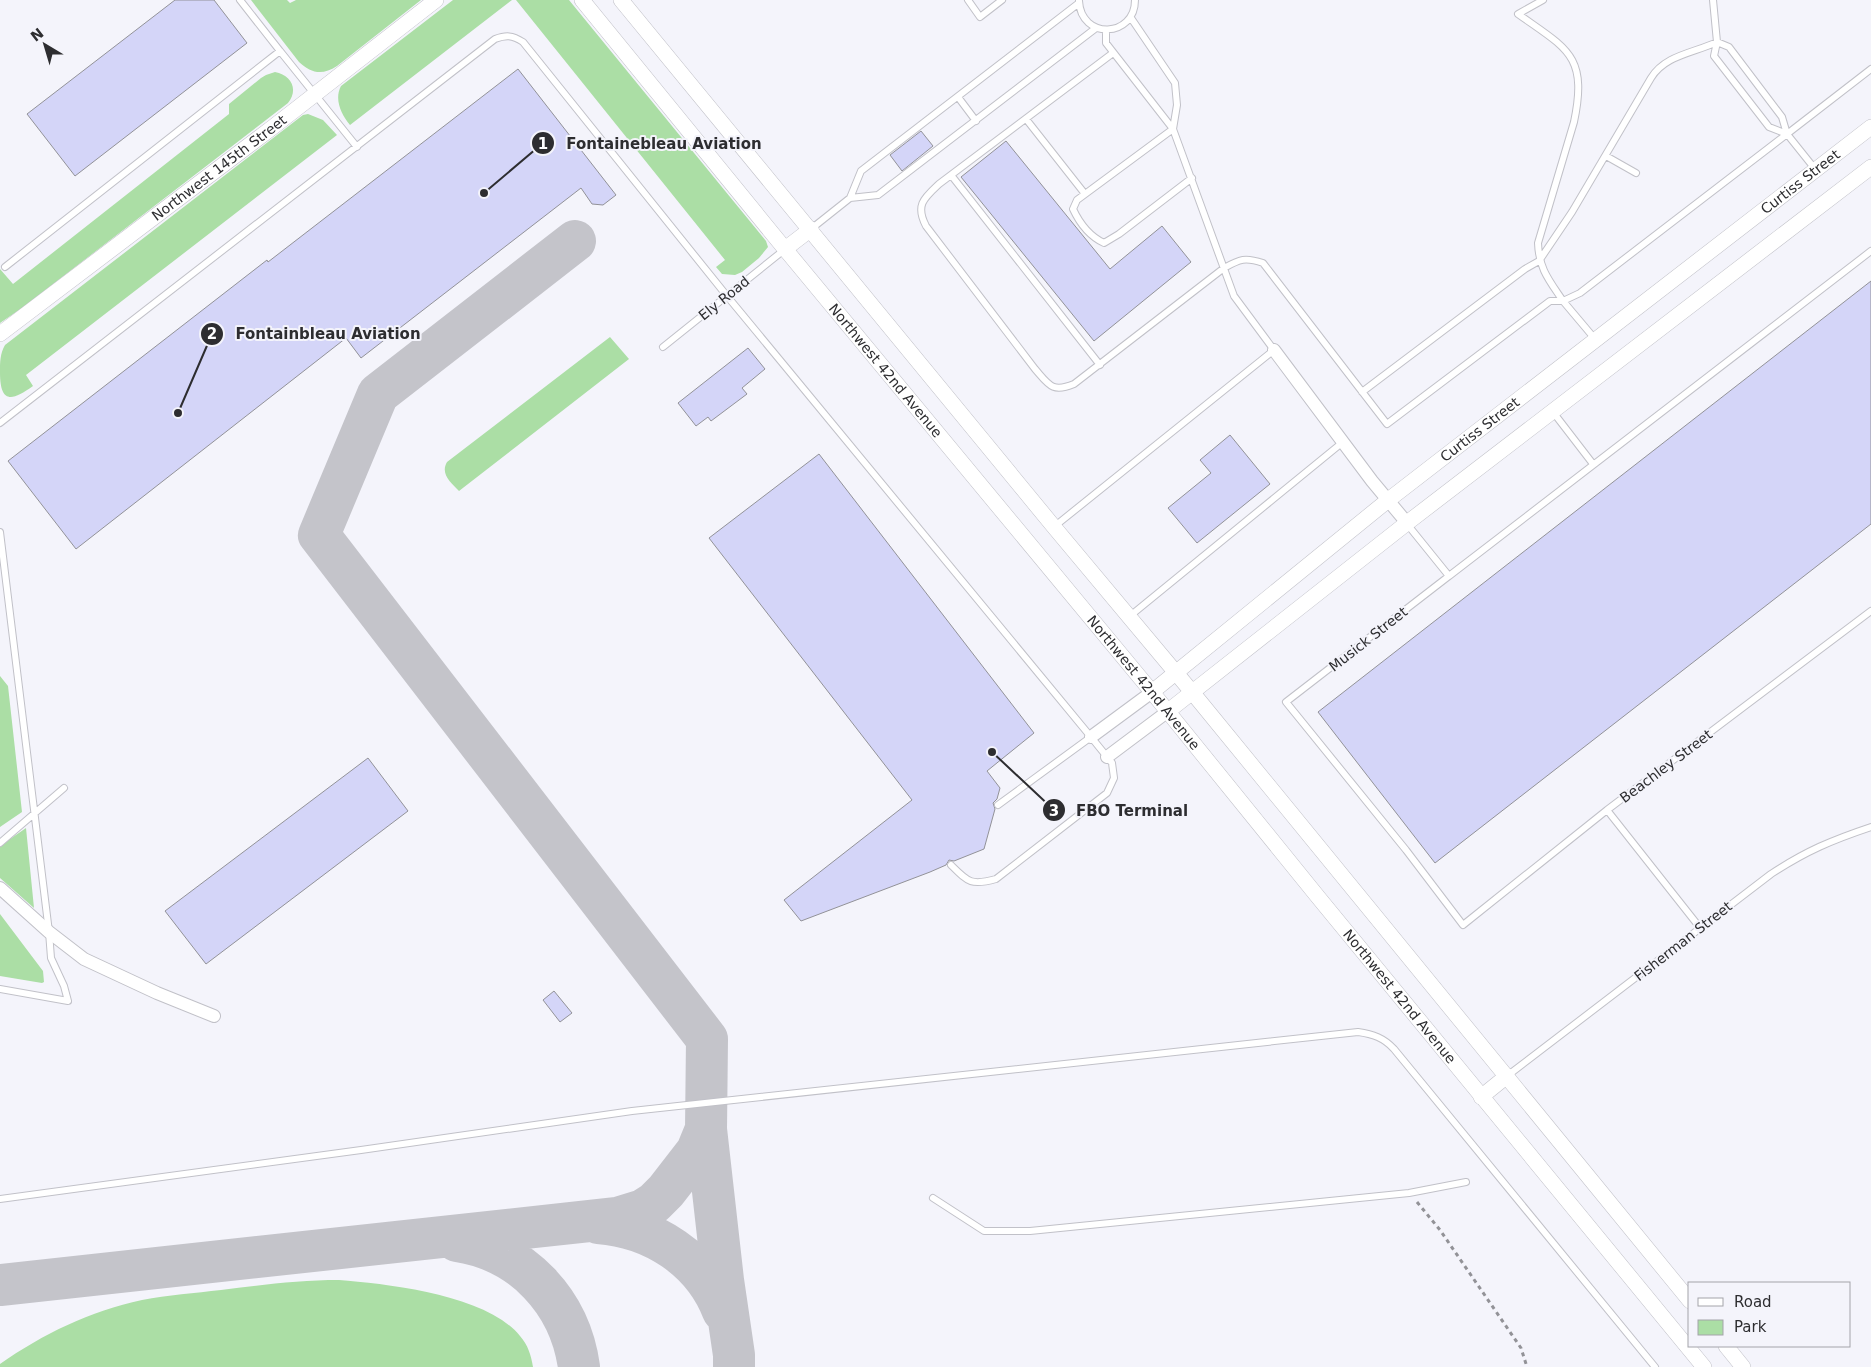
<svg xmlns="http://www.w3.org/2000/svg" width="1871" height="1367" font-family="'DejaVu Sans',sans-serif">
  <rect width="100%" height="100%" fill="#f4f4fb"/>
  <!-- green -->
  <path fill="#abdea5" d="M251 0H287L290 3 296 0H421L337 66C322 76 311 73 299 62Z
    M453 0H512L350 125C341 114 334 99 341 86Z
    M516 0H569L766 241 768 247 759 258 742 272 735 275 722 274 716 267 725 260Z
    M275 72C291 75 299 89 288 103L22 308 0 323V269L13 284 229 114V104L261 78 266 75Z
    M308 114 323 120 337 135 26 375 33 386C11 402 0 403 0 372 0 362 0 354 5 345L303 115Z
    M610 337 629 359 459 491C451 483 440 474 447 462Z
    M0 676 8 686 22 812 0 827Z
    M26 828 34 908 0 878V846Z
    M0 914 43 971 44 982 42 983 0 976Z
    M339 1280C389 1284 487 1295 520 1336 528 1345 531 1355 533 1367H0V1364C43 1334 90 1311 142 1300 168 1295 195 1293 221 1290 261 1285 299 1280 339 1280Z"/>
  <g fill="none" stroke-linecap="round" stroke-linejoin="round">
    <!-- taxiway -->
    <path stroke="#c4c4ca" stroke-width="42" d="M575 241 378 394 319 535 707 1039 706 1129 723 1280 734 1355V1367
      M598 1223C653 1227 703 1259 723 1311
      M457 1241C523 1251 570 1302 579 1367
      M0 1285 617 1218 643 1210 654 1203 666 1191 697 1151 706 1129"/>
  </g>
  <!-- building -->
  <path fill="#d4d5f8" stroke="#929298" d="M175 0H214L247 43 75 176 27 114Z
    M518 69 616 195 603 205 592 204 581 188 361 358 346 338 76 549 8 461 267 260 268 262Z
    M921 131 933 146 902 171 890 155Z
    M1006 141 1110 269 1162 226 1191 262 1094 341 961 177Z
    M1871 281V524L1435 863 1318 712Z
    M748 348 765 369 742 388 747 394 711 421 708 417 696 426 678 403Z
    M1230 435 1270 484 1197 543 1168 508 1211 473 1200 460Z
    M819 454 1034 733 987 771 1000 788 997 799 993 803 995 809 984 849 954 861 949 860 946 865 930 872 801 921 784 900 912 800 709 538Z
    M368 758 408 811 206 964 165 911Z
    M554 991 572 1013 560 1022 543 1000Z"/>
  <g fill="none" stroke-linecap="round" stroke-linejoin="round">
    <!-- service casing -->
    <g stroke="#c1c1c8" stroke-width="8">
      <path id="service" d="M240 0 280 51
        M968 0 980 17 1002 0
        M1543 0 1518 14C1567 49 1588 55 1574 122L1538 243C1539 269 1549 280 1563 301L1580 293 1787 134 1815 169
        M1079 1C1081 40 1135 38 1135 0
        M1131 18 1175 83 1177 105 1173 129 1077 200 1073 209C1080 224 1089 236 1104 243L1119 234 1192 178
        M1113 53 939 184C924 198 915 205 926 226L1035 369C1049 385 1052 393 1074 384L1224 268C1240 259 1245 257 1263 263L1387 424 1550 301H1563L1595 339
        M958 97 976 121
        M1026 119 1085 194
        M1787 134 1871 69
        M1606 156 1636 173
        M951 175 1100 365
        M850 198 878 195 1096 28
        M811 229 850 198 861 171 1079 3
        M5 267 280 51 357 147
        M663 347 784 250
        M1362 392 1525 269 1539 261 1572 212 1651 78C1665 55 1694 53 1717 42L1729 47 1782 117 1787 134 1769 127 1714 56 1717 42 1713 0
        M1553 412 1593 464
        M0 423 495 39C506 35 512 35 523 42L727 296 1091 737
        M1407 524 1449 576 1286 702 1406 850 1463 925 1607 810 1871 611
        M1055 526 1274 350 1234 296 1173 129 1106 43V30
        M0 532 49 932 51 958 64 986 68 1001 0 989
        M1449 576 1871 251
        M1130 616 1343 442
        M1607 810 1701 929
        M0 843 64 788
        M951 865C968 882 971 886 996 879L1107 793 1114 778 1112 763 1091 737 998 805
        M1507 1076 1771 874C1806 851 1832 840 1871 827
        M933 1198 984 1231H1030L1409 1193 1466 1182
        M0 1199 361 1150 632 1111 1358 1032C1373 1034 1384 1038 1394 1049L1655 1367"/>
    </g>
    <!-- minor casing -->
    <g stroke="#c1c1c8" stroke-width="14">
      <path id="minor" d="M1274 350 1372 481 1407 523
        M1091 737 1152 692
        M1107 757 1167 712
        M0 888 49 932 84 959 157 993 214 1016"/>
    </g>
    <!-- tertiary casing -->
    <g stroke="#c1c1c8" stroke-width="16">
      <g id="tertiary">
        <path id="s1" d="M582 0 785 249 1152 692 1318 897 1704 1367"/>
        <path d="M621 0 1054 527 1192 692 1690 1301"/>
        <path d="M785 249 811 229"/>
        <path id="s2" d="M0 334 273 127 436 0"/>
        <path id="s3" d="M1152 692 1387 501 1871 127"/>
        <path d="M1167 712 1407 523 1871 167"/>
        <path d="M1481 1097 1507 1076"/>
        <path d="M1726 1346 1743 1367"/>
      </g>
    </g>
    <!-- path -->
    <path stroke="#929297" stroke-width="3" stroke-dasharray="4 4" stroke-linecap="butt" d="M1417 1202 1440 1230 1521 1348 1527 1367"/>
    <!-- service -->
    <use href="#service" stroke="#fff" stroke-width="6"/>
    <!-- minor -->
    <use href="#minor" stroke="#fff" stroke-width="12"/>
    <!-- tertiary -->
    <use href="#tertiary" stroke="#fff" stroke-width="15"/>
  </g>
  <g text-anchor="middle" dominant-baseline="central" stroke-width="4" stroke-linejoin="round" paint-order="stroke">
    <!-- street labels -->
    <g font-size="14" fill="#2d2d30" stroke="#f4f4fb">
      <text stroke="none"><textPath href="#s2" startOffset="275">Northwest 145th Street</textPath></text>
      <text stroke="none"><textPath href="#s3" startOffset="825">Curtiss Street</textPath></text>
      <text transform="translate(724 298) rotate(-39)">Ely Road</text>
      <text stroke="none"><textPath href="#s1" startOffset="479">Northwest 42nd Avenue</textPath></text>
      <text stroke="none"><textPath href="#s3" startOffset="420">Curtiss Street</textPath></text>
      <text transform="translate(1368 639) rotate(-38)">Musick Street</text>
      <text stroke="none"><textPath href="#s1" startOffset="884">Northwest 42nd Avenue</textPath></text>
      <text transform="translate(1666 766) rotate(-37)">Beachley Street</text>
      <text transform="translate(1683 941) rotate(-38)">Fisherman Street</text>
      <text stroke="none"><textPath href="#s1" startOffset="1289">Northwest 42nd Avenue</textPath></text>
    </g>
  </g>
  <!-- callouts -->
  <path fill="none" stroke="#2d2d30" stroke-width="2" d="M484 193L543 143M178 413L212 334M992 752L1054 810"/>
  <g fill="#2d2d30" stroke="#f4f4fb" stroke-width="2">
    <circle cx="484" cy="193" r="5"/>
    <circle cx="178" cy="413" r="5"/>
    <circle cx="992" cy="752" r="5"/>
    <circle cx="543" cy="143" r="12"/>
    <circle cx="212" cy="334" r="12"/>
    <circle cx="1054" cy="810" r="12"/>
  </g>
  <g font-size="15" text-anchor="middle" font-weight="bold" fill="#fff">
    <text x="543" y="149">1</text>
    <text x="212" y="339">2</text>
    <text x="1054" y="816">3</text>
  </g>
  <g font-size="15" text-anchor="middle" font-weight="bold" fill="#2d2d30" stroke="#f4f4fb" stroke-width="4" stroke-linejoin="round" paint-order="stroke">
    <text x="664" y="149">Fontainebleau Aviation</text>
    <text x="328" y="339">Fontainbleau Aviation</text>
    <text x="1132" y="816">FBO Terminal</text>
  </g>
  <!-- legend -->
  <rect x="1688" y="1282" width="162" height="65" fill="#f4f4fb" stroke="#a4a4aa"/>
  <rect x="1698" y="1298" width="25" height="8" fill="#ffffff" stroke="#a4a4aa"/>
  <text x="1734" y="1307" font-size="15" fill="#2d2d30">Road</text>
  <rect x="1698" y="1320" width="25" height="15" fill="#abdea5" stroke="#a4a4aa"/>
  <text x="1734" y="1332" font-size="15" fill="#2d2d30">Park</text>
  <!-- north arrow -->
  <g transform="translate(45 45) rotate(322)" stroke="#f4f4fb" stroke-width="4" paint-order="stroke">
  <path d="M0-4L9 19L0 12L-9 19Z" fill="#2d2d30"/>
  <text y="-8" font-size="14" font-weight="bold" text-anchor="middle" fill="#2d2d30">N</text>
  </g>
</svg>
